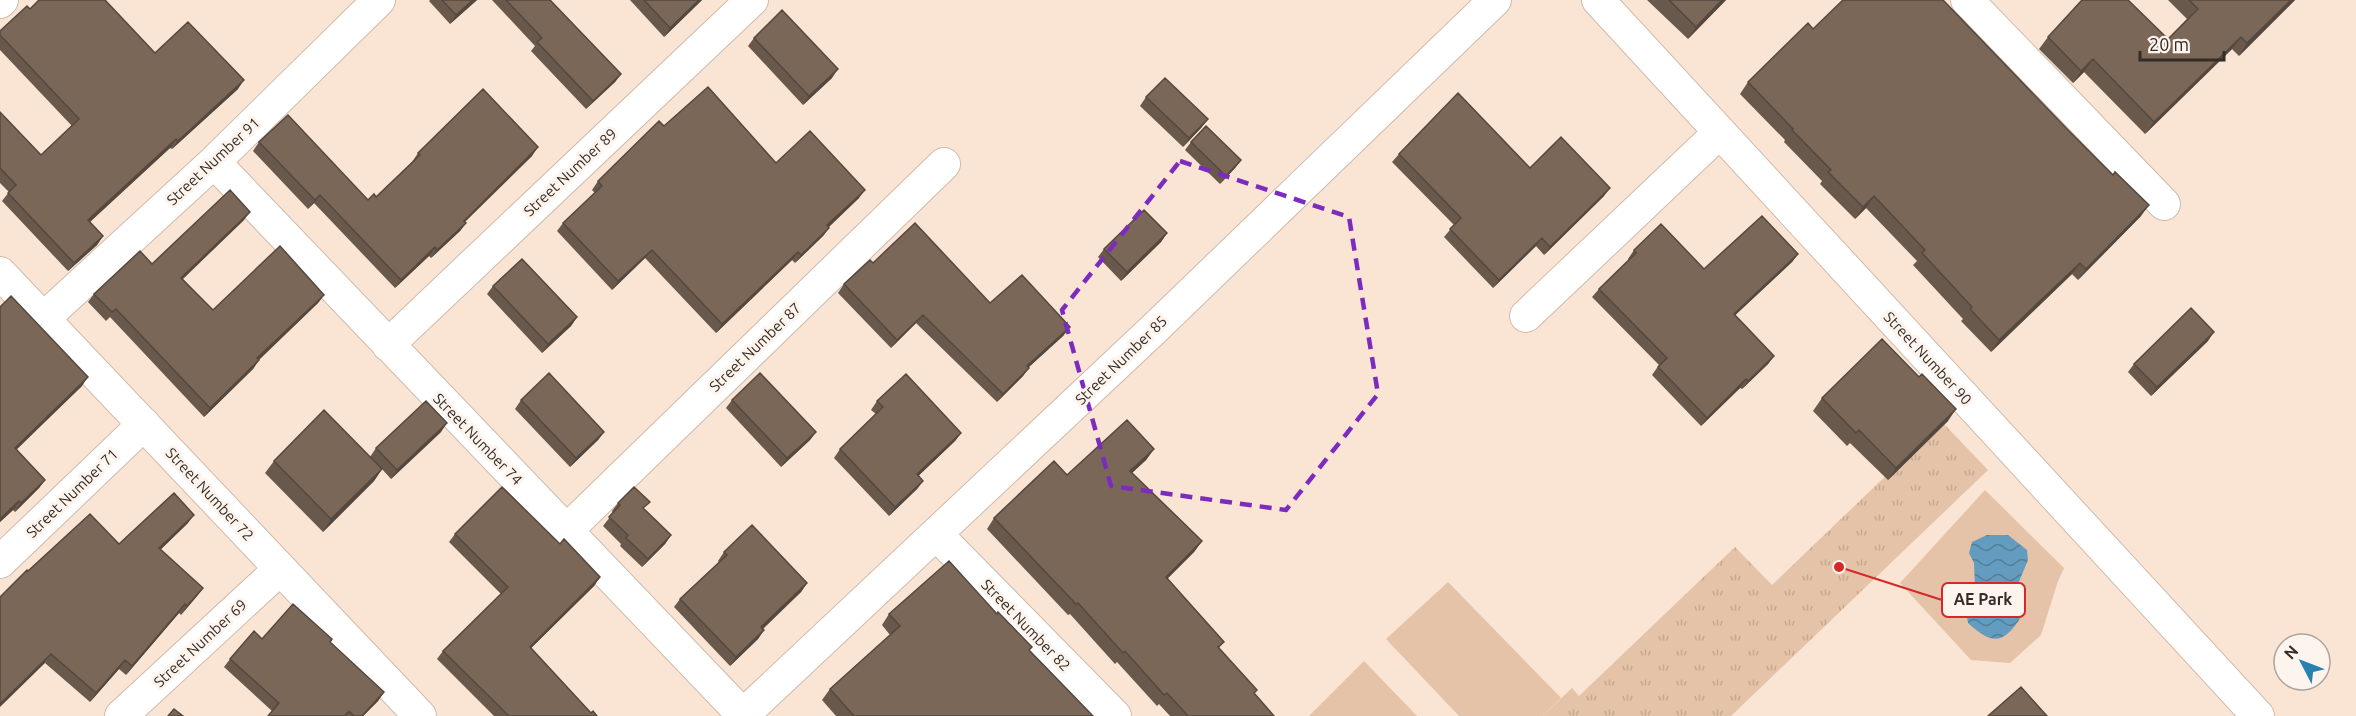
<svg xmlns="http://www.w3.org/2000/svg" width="2356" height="716" font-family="Ubuntu,sans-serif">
  <defs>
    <pattern id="park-tufts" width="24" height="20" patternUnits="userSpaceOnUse" patternTransform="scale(1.5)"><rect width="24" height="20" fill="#e4c3a8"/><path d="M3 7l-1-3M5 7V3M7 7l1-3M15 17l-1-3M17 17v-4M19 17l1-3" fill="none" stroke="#c4a890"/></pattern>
    <pattern id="water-waves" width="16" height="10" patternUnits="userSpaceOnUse" patternTransform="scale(1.5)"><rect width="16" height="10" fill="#639cbe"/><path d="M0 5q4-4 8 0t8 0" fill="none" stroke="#527f9a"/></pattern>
  </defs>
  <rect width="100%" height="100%" fill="#fae4d3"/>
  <!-- grass -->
  <path fill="#e4c3a8" d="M1985 490 2064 568 2058 581 2041 635 2010 663 1971 660 1900 583Z
    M1448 582 1561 698 1543 716H1459L1386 639Z
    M1364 661 1417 716H1309Z"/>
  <!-- park -->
  <path fill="url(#park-tufts)" d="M1942 422 1988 470 1731 716H1543L1572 688 1579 696 1735 547 1772 585Z"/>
  <!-- water -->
  <path fill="url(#water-waves)" d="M1987 535H2008L2027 550 2028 560 2018 584 2021 617C2003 645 1992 645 1968 623L1966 611 1969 597 1975 587 1974 563 1969 553 1972 542Z"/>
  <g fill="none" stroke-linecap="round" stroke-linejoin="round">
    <!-- minor casing -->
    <g stroke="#d0bbab" stroke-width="34">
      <path id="minor" d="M1598 0 2258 716
        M1967 0 2164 204
        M0 2 2 0
        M214 162 743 715
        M0 273 420 716
        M1526 316 1720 132
        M43 319 214 162 379 0
        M388 345 752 0
        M566 531 944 164
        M937 535 1115 716
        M0 562 144 424
        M121 716 280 569
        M742 716 1154 329 1495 0"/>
    </g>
    <!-- minor -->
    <use href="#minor" stroke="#fff" stroke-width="32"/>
  </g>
  <!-- wall -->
  <path fill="#69594c" d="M430 0H477L450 24 429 1Z
    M492 0H550L621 74 615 82 586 109 531 51 535 46Z
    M630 0H702L664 37Z
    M1647 0H1726L1688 39Z
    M2168 0H2295L2239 56 2232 49 2145 134 2084 72 2073 83 2039 49 2048 37 2168 39 2187 19Z
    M30 9 155 53 238 89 172 149 170 148 90 222 103 236 97 245 68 271 2 201 9 192 0 183V112L41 155 72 126 0 50V31Z
    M754 38 832 78 803 105 748 46Z
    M1748 82 2141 216 2078 280 2072 274 1991 352 1961 321 1963 319 1913 265 1917 261 1866 208 1855 219 1820 184 1822 181 1784 142 1785 140 1740 94Z
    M1146 97 1208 119 1201 128 1183 147 1140 106Z
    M664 126 776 163 859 198 829 227V228L823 236 795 263 792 260 716 333 645 258 612 290 557 231 563 223 595 193 592 190 598 181Z
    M259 142 368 200 376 197 412 162 418 153 532 156 465 222 466 223 460 231 431 258 429 256 395 288 314 203 308 209 253 151Z
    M1191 142 1241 160 1235 168 1220 184 1185 150Z
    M1399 154 1530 168 1604 196 1544 255 1536 246 1493 288 1444 237 1454 225 1392 162Z
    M244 220 183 279 213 310 324 295 318 303 259 360 253 369 204 417 110 317 106 321 88 302 94 294 152 264Z
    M1167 233 1161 242 1121 281 1098 257 1104 249Z
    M1634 250 1704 269 1798 254 1792 262 1735 315 1774 356 1768 364 1742 389 1740 388 1701 426 1652 375 1659 365 1592 297 1599 289 1629 260 1628 259Z
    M873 263 990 303 1070 327 1063 336 1029 367 1023 376 997 402 916 323 891 348 838 293 844 284Z
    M493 286 577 317 571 326 542 353 487 294Z
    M0 307 82 386 16 449 45 480 39 488 15 512 13 510 0 522Z
    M2208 341 2151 396 2128 372 2134 364Z
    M1822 398 1948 421 1888 480 1850 443 1847 446 1813 411Z
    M521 400 604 432 598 440 570 467 515 409Z
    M732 400 816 432 810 440 781 467 726 408Z
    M877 401 961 433 955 441 918 476 923 481 917 489 889 516 834 458 840 449 876 414 871 410Z
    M441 432 391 479 382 469 374 481 323 532 265 473 274 461 370 457 376 448Z
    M1154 449 1146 460 1132 473 1202 541 1194 552 1167 579 1224 642 1219 648 1254 694 1274 716H1170L1159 704 1157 706 1117 662 1115 664 1070 614 1068 615 987 529 994 518 1067 475Z
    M618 503 645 510 671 535 665 544 642 567 620 546 621 544 603 526 613 513 612 511Z
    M188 523 160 550 203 588 197 596 181 615 179 613 126 675 119 669 90 702 45 663 119 544Z
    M455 534 560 544 600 577 594 586 531 648 591 713 597 716H494L437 659 443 651 501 594 449 542Z
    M724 552 807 583 801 592 763 629 764 630 758 639 730 666 674 607 680 599 719 562 718 561Z
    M889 614H997L1030 651 1093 716H836L822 700 830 689 890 635 882 625Z
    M262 639 330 642 384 692 378 701 363 716H268L272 711 224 667 230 659Z"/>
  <!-- shaded-wall -->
  <path fill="#55483e" d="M473 0H477L450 24 456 15Z
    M699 0H702L664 37 670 28Z
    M1722 0H1726L1688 39 1696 27Z
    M2291 0H2295L2239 56 2247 43Z
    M2241 37 2232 49 2145 134 2154 122Z
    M2093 59 2084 72 2073 83 2081 71Z
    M838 69 832 78 803 105 809 96Z
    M621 74 615 82 586 109 593 101Z
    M244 80 238 89 172 149 178 141Z
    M1208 119 1201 128 1183 147 1189 138Z
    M176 139 170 148 82 229 88 220Z
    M538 147 532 156 457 229 464 221Z
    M1241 160 1235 168 1220 184 1226 176Z
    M1610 188 1604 196 1544 255 1550 247Z
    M865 190 859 198 821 234 827 225Z
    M320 195 314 203 308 209 315 200Z
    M1874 196 1866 208 1855 219 1863 207Z
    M2149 205 2141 216 2078 280 2086 269Z
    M250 212 244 220 175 286 181 278Z
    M466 223 460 231 431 258 437 250Z
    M829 228 823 236 795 263 801 255Z
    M1167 233 1161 242 1121 281 1127 272Z
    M103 236 97 245 68 271 74 263Z
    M1542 238 1536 246 1493 288 1499 280Z
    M435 247 429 256 395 288 401 280Z
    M652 250 645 258 612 290 618 281Z
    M798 252 792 260 716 333 722 324Z
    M1798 254 1792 262 1728 322 1734 314Z
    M2080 263 2072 274 1991 352 1999 340Z
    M324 295 318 303 251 367 257 358Z
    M923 315 916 323 891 348 897 340Z
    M577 317 571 326 542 353 548 344Z
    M1070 327 1063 336 1021 374 1027 366Z
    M2214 332 2208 341 2151 396 2157 387Z
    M1774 356 1768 364 1742 389 1748 381Z
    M259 360 253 369 204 417 210 408Z
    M1029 368 1023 376 997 402 1003 394Z
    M88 377 82 386 9 457 15 448Z
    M1746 379 1740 388 1701 426 1707 418Z
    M1956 409 1948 421 1888 480 1896 468Z
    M447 423 441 432 391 479 397 470Z
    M604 432 598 440 570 467 576 458Z
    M816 432 810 440 781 467 787 458Z
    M961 433 955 441 911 483 917 474Z
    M1154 449 1146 460 1122 482 1130 471Z
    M382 469 374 481 323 532 331 519Z
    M45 480 39 488 15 512 21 503Z
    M923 481 917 489 889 516 895 507Z
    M19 501 13 510 0 522V519Z
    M194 515 188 523 153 557 159 548Z
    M671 535 665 544 642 567 648 559Z
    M1202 541 1194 552 1158 588 1166 577Z
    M600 577 594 586 524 655 530 647Z
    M807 583 801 592 755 636 761 627Z
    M203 588 197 596 181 615 187 606Z
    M185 604 179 613 126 675 132 666Z
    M764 630 758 639 730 666 736 657Z
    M51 654 45 663 0 707V704Z
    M125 660 119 669 90 702 96 693Z
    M384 692 378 701 363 716H362Z"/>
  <!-- building -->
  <path fill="#7a6758" stroke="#55483e" stroke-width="1.5" d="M39 0H105L155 53 188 22 244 80 178 141 176 139 88 220 103 236 74 263 8 193 16 185 0 168V112L41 155 79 119 0 35V31L27 6 30 9Z
    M442 0H473L456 15Z
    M506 0H550L621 74 593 101 537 42 542 38Z
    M644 0H699L670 28Z
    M1669 0H1722L1696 27Z
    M1843 0H1943L2069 131 2113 175 2115 172 2149 205 2086 269 2080 263 1999 340 1970 309 1972 307 1922 253 1925 250 1874 196 1863 207 1828 172 1831 170 1792 130 1793 129 1748 82 1808 23 1813 29Z
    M2082 0H2128L2168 39 2198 9 2189 0H2291L2247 43 2241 37 2154 122 2093 59 2081 71 2048 37Z
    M782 10 838 69 809 96 754 38Z
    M1165 78 1208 119 1189 138 1146 97Z
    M708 87 776 163 810 131 865 190 827 225 829 228 801 255 798 252 722 324 652 250 618 281 563 223 602 186 598 181 659 121 664 126Z
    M483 89 538 147 464 221 466 223 437 250 435 247 401 280 320 195 315 200 259 142 288 115 368 200 374 194 376 197 420 155 418 153Z
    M1458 93 1530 168 1561 137 1610 188 1550 247 1542 238 1499 280 1450 229 1461 218 1399 154Z
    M1206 126 1241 160 1226 176 1191 142Z
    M230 190 250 212 181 278 213 310 280 246 324 295 257 358 259 360 210 408 116 309 112 312 94 294 140 251 152 264Z
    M1144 210 1167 233 1127 272 1104 249Z
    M1762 216 1798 254 1734 314 1774 356 1748 381 1746 379 1707 418 1658 367 1667 358 1599 289 1636 253 1634 250 1661 224 1704 269Z
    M915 223 990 303 1022 275 1070 327 1027 366 1029 368 1003 394 923 315 897 340 844 284 870 260 873 263Z
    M522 259 577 317 548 344 493 286Z
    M11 296 88 377 15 448 45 480 21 503 19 501 0 519V307Z
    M2191 308 2214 332 2157 387 2134 364Z
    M1882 339 1919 377 1922 374 1956 409 1896 468 1859 430 1856 433 1822 398Z
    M549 373 604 432 576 458 521 400Z
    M760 373 816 432 787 458 732 400Z
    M906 374 961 433 917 474 923 481 895 507 840 449 883 407 877 401Z
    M426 401 447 423 397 470 376 448Z
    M324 410 382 469 331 519 274 461Z
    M1127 420 1154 449 1130 471 1202 541 1166 577 1224 642 1218 647 1257 690 1254 693 1274 716H1188L1167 693 1164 695 1125 651 1123 653 1078 603 1076 604 994 518 1054 461 1067 475Z
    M502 487 560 544 564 539 600 577 530 647 591 713 593 711 597 716H509L443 651 508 587 455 534Z
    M634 487 650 502 643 508 671 535 648 559 626 538 628 535 609 517 620 505 618 503Z
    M174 493 194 515 159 548 203 588 187 606 185 604 132 666 125 660 96 693 51 654 0 704V597L27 570 28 571 90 514 119 544Z
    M752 525 807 583 761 627 764 630 736 657 680 599 727 555 724 552Z
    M949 561 997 614 998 612 1032 647 1029 650 1093 716H854L830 689 900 626 889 614Z
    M293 604 332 639 330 642 384 692 362 716H354L349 711 345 716H268L279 703 230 659 254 631 262 639Z
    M2021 687 2047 716H1988Z
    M174 709 183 716H168Z"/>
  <!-- marked area -->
  <path fill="none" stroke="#7b2cbf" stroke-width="4.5" stroke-dasharray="12 8" stroke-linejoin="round" d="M1180 161 1349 217 1378 394 1286 510 1111 486 1062 310Z"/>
  <g text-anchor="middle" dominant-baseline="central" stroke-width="6" stroke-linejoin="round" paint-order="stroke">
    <!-- street labels -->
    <g font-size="15" fill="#342c26" stroke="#fdf4ed">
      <text transform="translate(213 161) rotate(-43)">Street Number 91</text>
      <text transform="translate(570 172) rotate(-43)">Street Number 89</text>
      <text transform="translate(755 347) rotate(-44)">Street Number 87</text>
      <text transform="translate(1928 358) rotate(47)">Street Number 90</text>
      <text transform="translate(1121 360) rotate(-44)">Street Number 85</text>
      <text transform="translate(478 439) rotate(46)">Street Number 74</text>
      <text transform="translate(72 493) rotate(-44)">Street Number 71</text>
      <text transform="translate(210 494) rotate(47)">Street Number 72</text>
      <text transform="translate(1026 625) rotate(46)">Street Number 82</text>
      <text transform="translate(200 643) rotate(-43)">Street Number 69</text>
    </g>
  </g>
  <!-- callouts -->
  <path fill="none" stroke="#d62828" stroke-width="2" d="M1839 567L1942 600"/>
  <circle fill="#d62828" stroke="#fdf4ed" stroke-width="2" cx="1839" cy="567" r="6"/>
  <rect fill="#fdf4ed" stroke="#d62828" stroke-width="2" x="1942" y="583" width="83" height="34" rx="6"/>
  <g font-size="16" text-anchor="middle" font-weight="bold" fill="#342c26">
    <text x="1983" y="605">AE Park</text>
  </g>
  <!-- north arrow -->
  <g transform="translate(2302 662) rotate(312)"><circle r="28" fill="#fdf4ed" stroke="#ada49d" stroke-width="1.5"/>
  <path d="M0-4.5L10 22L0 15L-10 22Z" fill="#2882b0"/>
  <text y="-9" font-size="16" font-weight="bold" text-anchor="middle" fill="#342c26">N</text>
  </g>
  <!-- scale -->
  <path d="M2140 51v9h84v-9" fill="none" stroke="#342c26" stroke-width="3"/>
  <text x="2149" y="51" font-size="18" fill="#342c26" stroke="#fdf4ed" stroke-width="4.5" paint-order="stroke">20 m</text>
</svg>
